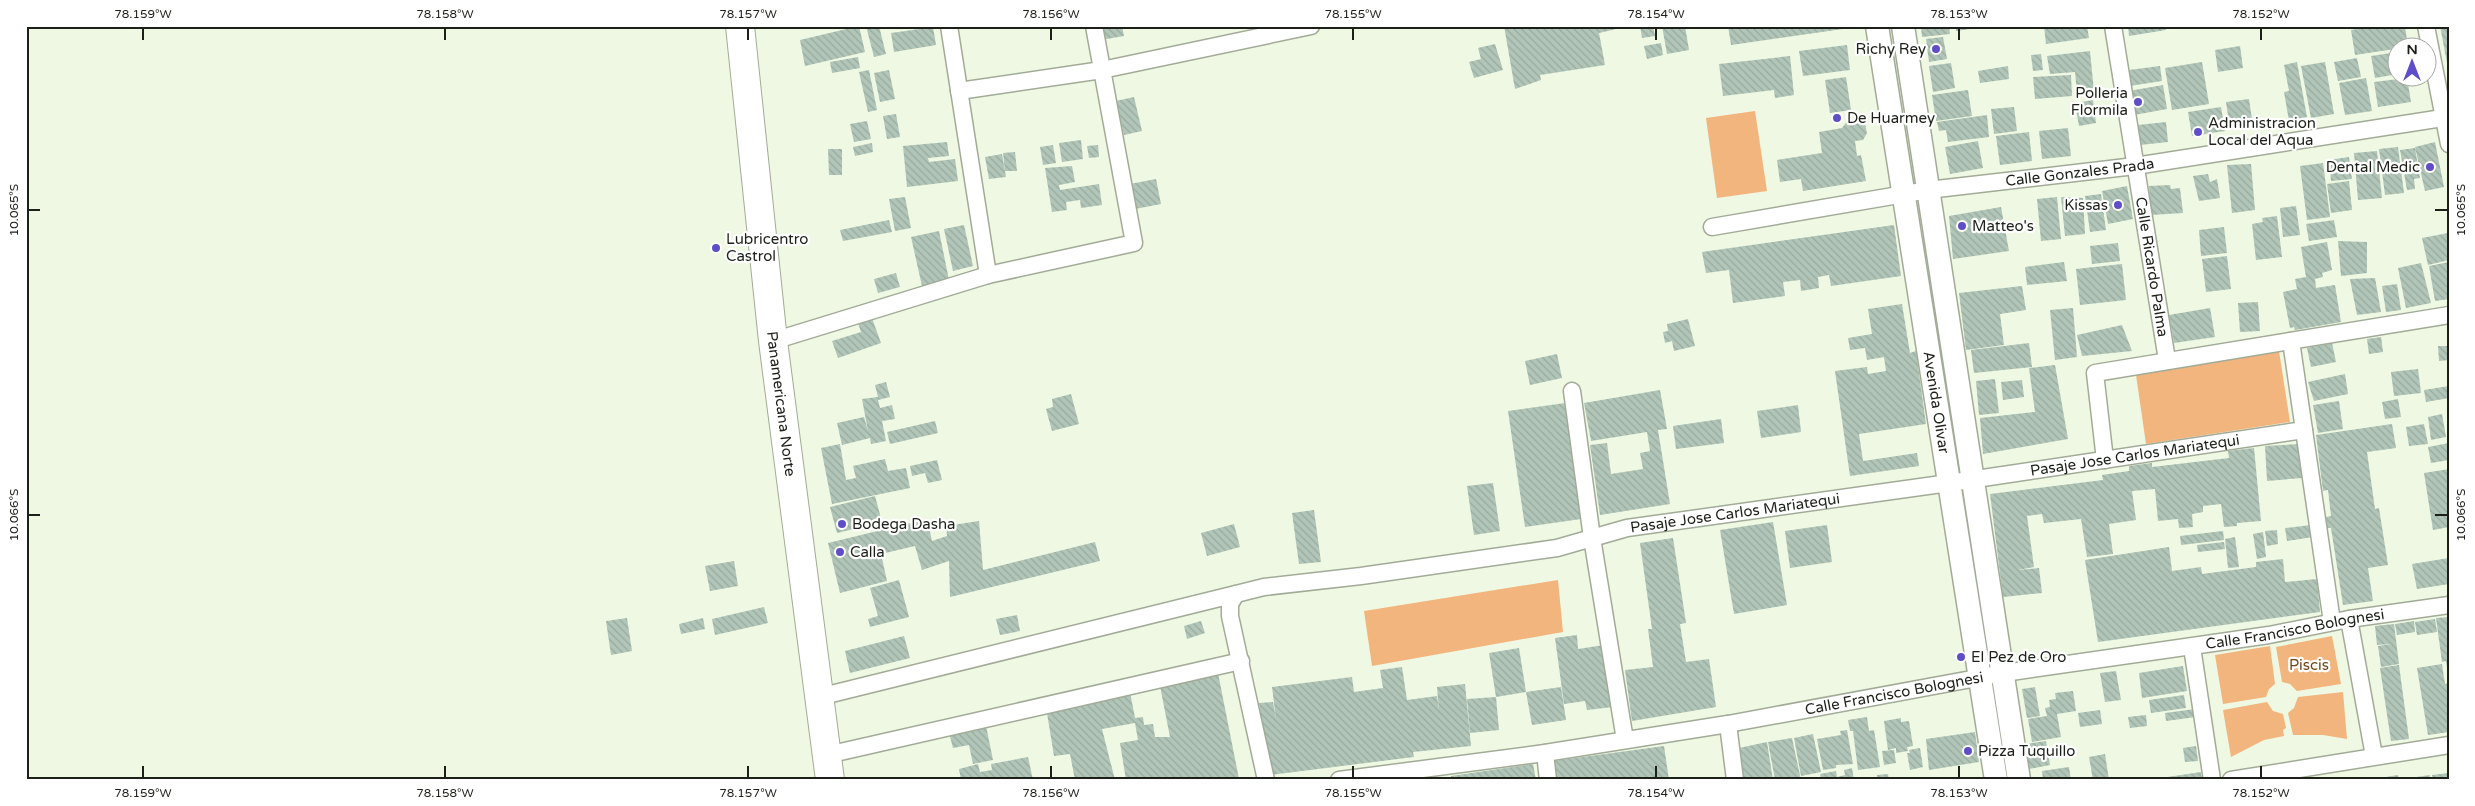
<svg xmlns="http://www.w3.org/2000/svg" width="2475" height="806" font-family="'Varela Round',sans-serif">
  <defs>
    <pattern id="building-back-hatch" width="6" height="6" patternUnits="userSpaceOnUse" patternTransform="scale(1.25)"><rect width="6" height="6" fill="#b1c6b9"/><path d="M-1 5l2 2M0 0l6 6M5-1l2 2" fill="none" stroke="#98aa9e"/></pattern>
  </defs>
  <rect width="100%" height="100%" fill="#eff8e3"/>
  <!-- green -->
  <path fill="#f2b57d" d="M1755 111 1767 191 1717 198 1706 118Z
    M2279 351 2290 422 2146 444 2136 375Z
    M1558 580 1563 632 1372 666 1364 611Z
    M2332 636 2341 684 2297 691 2290 684 2282 682 2276 647Z
    M2270 646 2275 684 2269 689 2266 697 2223 704 2215 655Z
    M2343 692 2347 739 2323 735H2293L2288 713 2294 708 2298 697Z
    M2267 702 2273 711 2283 714 2286 728 2283 730 2284 736 2264 740 2231 757 2223 710Z"/>
  <!-- building -->
  <path fill="url(#building-back-hatch)" d="M859 26 865 52 805 66 800 40Z
    M866 26H879L886 54 874 57Z
    M1099 26H1122L1124 36 1101 40Z
    M1504 26H1625V27L1599 33 1605 65 1540 75 1541 80 1515 89Z
    M1640 26H1653L1655 36 1642 38Z
    M1662 26H1685L1689 50 1667 54Z
    M1728 26H1857V27L1731 45Z
    M1921 26H1949L1950 34 1922 37Z
    M1956 26H1969L1970 29 1956 31Z
    M2044 26H2087L2089 38 2046 44Z
    M2128 26H2166V30L2129 36Z
    M2378 26H2405L2408 47 2355 55 2351 30Z
    M2440 26H2449V68H2448Z
    M933 27 936 45 894 52 891 33Z
    M1943 37 1947 59 1929 62 1926 39Z
    M1661 43 1663 55 1647 59 1644 46Z
    M1495 44 1503 70 1474 78 1469 62 1481 59 1478 48Z
    M1847 45 1850 70 1803 76 1799 51Z
    M2240 46 2243 68 2218 72 2215 50Z
    M2090 51 2094 92 2077 93 2075 72 2050 74 2047 56Z
    M2398 52V74L2375 78 2371 56Z
    M2041 54 2043 70 2033 71 2031 55Z
    M1790 56 1794 95 1775 98 1774 90 1723 96 1719 64Z
    M858 57 860 68 832 73 830 62Z
    M2357 58 2361 77 2338 81 2334 62Z
    M2202 62 2209 104 2172 110 2165 68Z
    M2297 62 2307 117 2289 121 2284 92 2289 91 2284 65Z
    M2325 62 2334 114 2311 118 2301 66Z
    M1951 63 1955 88 1933 92 1929 66Z
    M2008 66 2009 79 1980 83 1978 71Z
    M2160 66 2162 81 2123 87 2121 71Z
    M869 70 877 110 868 112 859 72Z
    M889 70 895 99 880 102 874 73Z
    M2071 75 2072 96 2035 99 2033 77Z
    M1846 77 1851 110 1830 113 1825 80Z
    M2366 78 2372 111 2345 115 2339 83Z
    M2407 78 2411 102 2378 107 2374 82Z
    M2163 85 2167 109 2134 115 2129 91Z
    M1968 90 1972 116 1936 121 1932 95Z
    M1134 97 1142 131 1124 135 1116 101Z
    M2249 99 2253 126 2230 129 2226 102Z
    M2093 100 2096 123 2079 126 2075 103Z
    M2014 107 2017 131 1994 134 1991 109Z
    M2221 107 2225 131 2192 136 2188 112Z
    M896 114 900 137 887 139 883 116Z
    M1987 115 1989 137 1948 142 1946 130 1939 131 1937 122Z
    M1859 119 1865 124 1867 133 1863 140 1855 141 1857 156 1861 155 1866 181 1803 191 1801 179 1780 182 1777 160 1822 153 1819 132 1842 128 1848 120Z
    M867 121 871 139 854 142 850 124Z
    M2166 122 2168 142 2140 145 2138 125Z
    M2068 128 2071 156 2042 159 2039 131Z
    M2029 132 2032 161 2000 165 1996 136Z
    M1081 140 1083 159 1062 162 1059 143Z
    M1978 141 1983 168 1950 174 1945 147Z
    M947 142 949 156 928 158 929 162 955 159 958 181 907 187 903 146Z
    M2435 142 2444 187 2425 191 2415 147Z
    M872 143 873 152 855 156 853 147Z
    M1053 145 1056 163 1043 165 1040 147Z
    M1098 145 1099 157 1089 158 1087 146Z
    M2398 147 2404 193 2385 195 2379 149Z
    M2415 148 2420 178 2414 179 2415 189 2407 190 2400 150Z
    M828 149H842V175H829Z
    M2377 151 2382 198 2358 200 2354 153Z
    M1015 152 1017 171H1005L1003 153Z
    M1002 154 1006 177 989 179 985 157Z
    M2349 157 2352 179 2331 181 2329 160Z
    M2323 163 2330 217 2307 220 2300 166Z
    M2251 164 2255 210 2232 213 2227 165Z
    M1072 166 1075 182 1059 185 1060 190 1099 184 1102 205 1081 208 1080 200 1066 202 1067 210 1052 212 1045 168Z
    M2208 174 2210 182 2217 179 2220 198 2199 201 2193 176Z
    M1156 179 1161 204 1135 209 1130 184Z
    M2349 181 2352 210 2331 213 2327 184Z
    M2170 185 2171 189 2180 188 2183 213 2151 215 2149 186Z
    M2127 186 2133 219 2108 224 2102 191Z
    M2101 194 2106 230 2090 232 2085 196Z
    M905 197 911 228 895 231 889 199Z
    M2057 197 2061 239 2041 241 2037 199Z
    M2061 197 2083 198 2085 234 2065 236Z
    M2296 206 2300 235 2283 237 2280 208Z
    M2001 207 2009 251 1953 259 1949 216Z
    M2277 216 2282 257 2256 260 2252 224 2263 222 2262 218Z
    M889 220 892 232 843 241 840 230Z
    M2334 220 2337 237 2309 241 2306 224Z
    M964 225 973 266 953 271 944 229Z
    M1894 225 1901 276 1831 286 1829 275 1818 277 1819 288 1801 291 1800 280 1783 282 1785 296 1733 303 1729 270 1706 273 1702 252Z
    M2224 227 2227 253 2201 256 2199 230Z
    M939 231 949 280 922 286 911 237Z
    M2448 233 2449 260 2428 265 2422 238Z
    M2338 241 2367 242V273L2341 276Z
    M2327 242 2332 270 2322 273 2323 277 2315 279 2316 288 2335 285 2341 322 2295 330 2294 327 2290 328 2283 292 2297 289 2295 279 2306 277 2301 247Z
    M2118 243 2120 261 2092 264 2090 246Z
    M2227 256 2231 289 2206 292 2202 259Z
    M2064 262 2067 281 2027 285 2025 267Z
    M2449 262V299L2435 301 2429 266Z
    M2421 263 2431 303 2406 308 2398 268Z
    M2122 264 2126 300 2080 305 2076 269Z
    M896 273 900 287 878 293 874 279Z
    M2375 278 2381 312 2357 315 2350 279Z
    M2397 284 2401 310 2386 312 2382 286Z
    M2022 286 2026 310 2000 314 2004 345 1966 350 1959 293Z
    M2258 302 2260 331 2240 332 2238 303Z
    M1902 304 1910 353 1916 351 1926 424 1859 434 1863 461 1917 453 1919 466 1850 476 1835 371 1867 367 1868 374 1886 371 1884 357 1867 360 1865 348 1850 350 1848 338 1872 334 1868 309Z
    M2073 308 2077 357 2055 360 2050 310Z
    M2210 308 2215 337 2174 343 2169 315Z
    M872 318 881 343 838 358 832 341 861 332 858 323Z
    M1688 319 1695 346 1674 351 1672 341 1665 343 1663 332 1668 331 1667 324Z
    M2122 325 2132 351 2082 356 2077 335Z
    M2381 337 2383 352 2369 354 2367 339Z
    M2029 343 2032 367 1974 373 1971 350Z
    M2332 343 2336 362 2311 367 2307 348Z
    M2438 346H2449V360L2439 361Z
    M1557 354 1562 378 1530 385 1525 361Z
    M2055 365 2068 439 1983 454 1980 418 2035 412 2029 368Z
    M2418 369 2421 393 2394 396 2391 372Z
    M2345 374 2348 394 2314 401 2308 382Z
    M1995 379 1999 413 1979 415 1976 381Z
    M2022 380 2024 397 2003 400 2001 382Z
    M886 382 890 397 878 400 880 408 892 405 895 419 882 421 886 441 871 444 870 438 842 445 837 423 864 417 868 431 862 399 878 397 875 385Z
    M2449 386V398L2426 402 2424 390Z
    M1660 390 1667 429 1658 430 1670 504 1600 515 1590 445 1607 443 1611 474 1643 469 1640 453 1650 451 1647 432 1591 441 1584 403Z
    M1071 394 1079 424 1052 431 1046 409 1053 407 1052 399Z
    M2398 399 2401 417 2385 419 2382 402Z
    M2339 401 2343 429 2318 433 2313 405Z
    M1565 403 1581 519 1525 527 1508 411Z
    M1798 405 1801 432 1761 438 1757 411Z
    M2442 414 2446 437 2431 440 2428 417Z
    M1721 419 1724 443 1676 449 1673 426Z
    M935 421 938 433 890 444 887 432Z
    M2392 424 2396 448 2367 452 2375 509 2379 508 2388 565 2368 568 2373 601 2343 605 2331 528H2327L2326 517 2331 516 2328 490 2323 491 2316 435Z
    M2424 424 2428 444 2409 446 2406 427Z
    M2449 443V460L2431 463 2428 447Z
    M840 444 846 480 856 478 853 466 885 459 888 471 906 468 910 488 832 504 821 448Z
    M2299 444 2302 478 2267 481 2265 446Z
    M2254 448 2261 521 2237 523V526L2224 527 2221 504 2203 506V512L2192 514 2193 527 2179 528 2178 519 2158 521 2155 489 2132 491 2136 520 2109 524 2113 554 2087 557 2081 519 2044 523 2042 514 2027 516 2034 567 2018 570 2039 568 2042 593 2003 597 1990 494 2103 480 2102 475 2129 471V466L2152 463V467L2229 458 2228 451Z
    M937 460 942 480 928 483 925 473 912 476 910 466Z
    M2449 469V527L2433 530 2424 473Z
    M1493 483 1500 531 1474 535 1467 486Z
    M875 496 882 522 837 533 830 507Z
    M1314 510 1321 562 1299 564 1292 513Z
    M927 519 932 541 947 536 946 526 979 521 983 570 1095 542 1100 561 950 597 949 561 922 570 915 546 881 554 887 581 840 593 828 543Z
    M1773 522 1787 605 1734 614 1720 530Z
    M1234 524 1240 547 1207 556 1201 533Z
    M1827 525 1832 562 1790 568 1785 531Z
    M2311 525 2313 537 2287 541 2285 528Z
    M2277 530 2278 544 2267 546 2265 531Z
    M2223 531 2224 540 2181 545 2180 536Z
    M2263 532 2266 557 2257 559 2253 534Z
    M2235 537 2239 567 2228 568 2225 539Z
    M1673 538 1686 623 1680 624 1686 662 1709 659 1716 707 1632 721 1625 670 1653 667 1648 629H1652L1640 543Z
    M2224 542 2225 549 2198 552 2197 545Z
    M2169 547 2172 571 2201 567 2202 574 2256 567V562L2283 559 2285 582 2317 579 2320 612 2098 642 2085 560Z
    M2449 558V584L2417 589 2412 564Z
    M734 561 738 586 710 591 705 566Z
    M899 580 909 617 870 627 868 619 878 616 870 588Z
    M764 607 768 623 715 635 712 619Z
    M1017 615 1020 631 1000 635 996 619Z
    M2449 617V675H2448L2446 661 2442 662 2436 618Z
    M627 618 632 651 611 655 606 621Z
    M703 618 705 629 681 634 679 624Z
    M2435 619 2437 632 2417 635 2415 622Z
    M1201 621 1205 633 1187 639 1184 626Z
    M2414 621 2415 632 2397 635 2395 624Z
    M2394 624 2399 664 2381 667 2378 646 2392 644 2377 645 2375 626Z
    M1577 635 1578 649 1604 645 1613 707 1587 710 1585 701 1564 704 1555 638Z
    M904 636 910 658 850 673 845 651Z
    M1519 648 1526 692 1496 697 1489 653Z
    M2442 664 2445 684 2449 683V732L2428 735 2417 668Z
    M2399 665 2409 739 2391 741 2380 668Z
    M2183 666 2187 691 2142 698 2139 673Z
    M1402 667 1407 700 1437 696 1439 711 1437 687 1465 684 1471 746 1413 752 1414 757 1269 775 1259 703 1273 702 1276 719 1272 687 1352 677 1354 692 1383 688 1380 670Z
    M1217 668 1239 779 1126 780 1120 743 1138 740 1135 723 1102 729 1115 780H1075L1070 754 1054 756 1046 707 1130 692 1135 718 1143 717 1144 725 1153 724 1155 737H1170L1159 681Z
    M2116 671 2121 700 2105 702 2100 673Z
    M1561 687 1566 720 1532 725 1526 692Z
    M2035 687 2040 716 2027 718 2022 689Z
    M2073 691 2076 711 2057 714 2061 737 2032 742 2028 719 2047 716 2045 708 2050 707 2049 700 2056 699 2055 693Z
    M2184 695 2186 708 2151 713 2149 700Z
    M1496 697 1499 730 1470 733 1467 699Z
    M2195 709 2196 717 2166 721 2165 713Z
    M2100 710 2102 724 2080 727 2078 713Z
    M2146 715 2147 726 2130 728 2128 717Z
    M1867 717 1869 731 1874 730 1880 767 1858 770 1853 731H1850L1848 720Z
    M1901 718V722L1909 721 1913 746 1907 747 1908 751 1896 753V748L1888 750 1884 721Z
    M985 721 993 760 973 764 969 745 953 748 948 729Z
    M1847 730 1853 764 1836 765V768L1823 770 1817 739 1841 735 1840 731Z
    M1975 732 1979 762 1929 770 1926 739Z
    M1813 734 1821 772 1801 776 1794 738Z
    M1792 738 1801 780H1775L1768 742Z
    M2046 741 2050 765 2029 769 2025 744Z
    M1767 742 1773 780H1744L1739 748Z
    M1664 746 1669 780H1556L1553 761Z
    M2196 746 2198 761 2185 762 2183 748Z
    M1920 748 1923 767 1910 770 1907 753H1910L1909 750Z
    M1894 750 1896 763 1884 765 1882 751Z
    M2105 754 2109 780H2093L2089 757Z
    M1028 757 1033 780H961L959 769 978 764 980 772 992 770 991 764Z
    M1533 764 1536 780H1451V776Z
    M2069 767 2071 780H2043L2042 771Z
    M1852 768 1854 780H1821L1820 774 1836 771 1837 777 1845 775 1844 770Z
    M2201 772 2202 780H2154V779Z
    M2449 773V780H2433L2432 775Z
    M1888 774 1889 780H1870L1877 778V775Z
    M2398 775 2399 780H2374V779Z
    M2430 775V780H2403V779Z"/>
  <g fill="none" stroke-linecap="round" stroke-linejoin="round">
    <!-- street casing -->
    <g stroke="#a2ab97" stroke-width="19">
      <g id="street">
        <path d="M949 26 988 275"/>
        <path id="s1" d="M2113 26 2167 360"/>
        <path d="M2426 26 2449 144"/>
        <path d="M959 91 1102 70 1311 26"/>
        <path id="s2" d="M1712 227 1928 190 2135 166 2449 117"/>
        <path d="M773 341 988 275 1134 243 1094 26"/>
        <path d="M2291 341 2332 622"/>
        <path d="M1572 391 1592 538 1625 740"/>
        <path d="M2105 460 2095 373 2449 315"/>
        <path d="M2349 619 2374 756"/>
        <path d="M2192 647 2212 780"/>
        <path d="M819 697 1236 594"/>
        <path d="M1728 724 1735 780"/>
        <path d="M1545 753 1548 780"/>
        <path d="M827 755 1241 661"/>
        <path id="s3" d="M1266 780 1230 616V604L1236 594 1264 587 1361 576 1557 548 1627 528 1949 483 2304 430"/>
        <path id="s4" d="M1339 780 1545 753 1728 724 2004 673 2269 635 2349 619 2449 605"/>
        <path d="M2231 780 2449 745"/>
      </g>
    </g>
    <!-- secondary casing -->
    <g stroke="#a2ab97" stroke-width="25">
      <g id="secondary">
        <path id="s5" d="M1877 26 1996 780"/>
        <path d="M1903 26 2019 780"/>
      </g>
    </g>
    <!-- highway casing -->
    <g stroke="#a2ab97" stroke-width="30">
      <g id="highway">
        <path id="s6" d="M740 26 773 341 830 780"/>
      </g>
    </g>
    <!-- street -->
    <use href="#street" stroke="#fff" stroke-width="16"/>
    <!-- secondary -->
    <use href="#secondary" stroke="#fff" stroke-width="22"/>
    <!-- highway -->
    <use href="#highway" stroke="#fff" stroke-width="28"/>
  </g>
  <!-- ticks -->
  <path fill="none" stroke="#1d2019" stroke-width="2" d="M143 28V40M445 28V40M748 28V40M1051 28V40M1353 28V40M1656 28V40M1959 28V40M2261 28V40M28 210H40M2435 210H2448M28 515H40M2435 515H2448M143 766V778M445 766V778M748 766V778M1051 766V778M1353 766V778M1656 766V778M1959 766V778M2261 766V778"/>
  <!-- markers -->
  <g fill="#5e4ec7" stroke="#fff" stroke-width="2">
    <circle cx="1936" cy="49" r="5"/>
    <circle cx="2138" cy="102" r="5"/>
    <circle cx="1837" cy="118" r="5"/>
    <circle cx="2198" cy="132" r="5"/>
    <circle cx="2430" cy="167" r="5"/>
    <circle cx="2118" cy="205" r="5"/>
    <circle cx="1962" cy="226" r="5"/>
    <circle cx="716" cy="248" r="5"/>
    <circle cx="842" cy="524" r="5"/>
    <circle cx="840" cy="552" r="5"/>
    <circle cx="1961" cy="657" r="5"/>
    <circle cx="1968" cy="751" r="5"/>
  </g>
  <g text-anchor="middle" dominant-baseline="central" stroke-width="4.5" stroke-linejoin="round" paint-order="stroke">
    <!-- poi labels -->
    <g font-size="15" fill="#1d2019" stroke="#fff" text-anchor="start">
      <text x="1926" y="49" text-anchor="end">Richy Rey</text>
      <text x="2128" y="93" text-anchor="end">Polleria<tspan x="2128" dy="17">Flormila</tspan></text>
      <text x="1847" y="118">De Huarmey</text>
      <text x="2208" y="123">Administracion<tspan x="2208" dy="17">Local del Aqua</tspan></text>
      <text x="2420" y="167" text-anchor="end">Dental Medic</text>
      <text x="2108" y="205" text-anchor="end">Kissas</text>
      <text x="1972" y="226">Matteo's</text>
      <text x="726" y="239">Lubricentro<tspan x="726" dy="17">Castrol</tspan></text>
      <text x="852" y="524">Bodega Dasha</text>
      <text x="850" y="552">Calla</text>
      <text x="1971" y="657">El Pez de Oro</text>
      <text x="1978" y="751">Pizza Tuquillo</text>
    </g>
    <!-- street labels -->
    <g font-size="15" fill="#1d2019" stroke="#fff">
      <text stroke="none"><textPath href="#s2" startOffset="372">Calle Gonzales Prada</textPath></text>
      <text stroke="none"><textPath href="#s1" startOffset="244">Calle Ricardo Palma</textPath></text>
      <text stroke="none"><textPath href="#s6" startOffset="380">Panamericana Norte</textPath></text>
      <text stroke="none"><textPath href="#s5" startOffset="381">Avenida Olivar</textPath></text>
      <text stroke="none"><textPath href="#s3" startOffset="1102">Pasaje Jose Carlos Mariatequi</textPath></text>
      <text stroke="none"><textPath href="#s3" startOffset="698">Pasaje Jose Carlos Mariatequi</textPath></text>
      <text stroke="none"><textPath href="#s4" startOffset="968">Calle Francisco Bolognesi</textPath></text>
      <text stroke="none"><textPath href="#s4" startOffset="562">Calle Francisco Bolognesi</textPath></text>
    </g>
    <!-- park labels -->
    <g font-size="15" fill="#704619" stroke="#fff">
      <text x="2309" y="665">Piscis</text>
    </g>
  </g>
  <!-- border -->
  <rect width="2475" height="806" fill="none" stroke="#ffffff" stroke-width="55"/>
  <!-- north arrow -->
  <g transform="translate(2412 62)"><circle r="24" fill="#ffffff" stroke="#a5a6a3"/>
  <path d="M0-4L9 19L0 12L-9 19Z" fill="#5e4ec7"/>
  <text y="-8" font-size="14" font-weight="bold" text-anchor="middle" fill="#1d2019">N</text>
  </g>
  <rect x="28" y="28" width="2420" height="750" fill="none" stroke="#1d2019" stroke-width="2"/>
  <g font-size="12" text-anchor="middle" fill="#1d2019">
    <text x="143" y="18">78.159°W</text>
    <text x="445" y="18">78.158°W</text>
    <text x="748" y="18">78.157°W</text>
    <text x="1051" y="18">78.156°W</text>
    <text x="1353" y="18">78.155°W</text>
    <text x="1656" y="18">78.154°W</text>
    <text x="1959" y="18">78.153°W</text>
    <text x="2261" y="18">78.152°W</text>
    <text transform="translate(14 210) rotate(-90)" y="4">10.065°S</text>
    <text transform="translate(2461 210) rotate(-90)" y="4">10.065°S</text>
    <text transform="translate(14 515) rotate(-90)" y="4">10.066°S</text>
    <text transform="translate(2461 515) rotate(-90)" y="4">10.066°S</text>
    <text x="143" y="797">78.159°W</text>
    <text x="445" y="797">78.158°W</text>
    <text x="748" y="797">78.157°W</text>
    <text x="1051" y="797">78.156°W</text>
    <text x="1353" y="797">78.155°W</text>
    <text x="1656" y="797">78.154°W</text>
    <text x="1959" y="797">78.153°W</text>
    <text x="2261" y="797">78.152°W</text>
  </g>
</svg>
